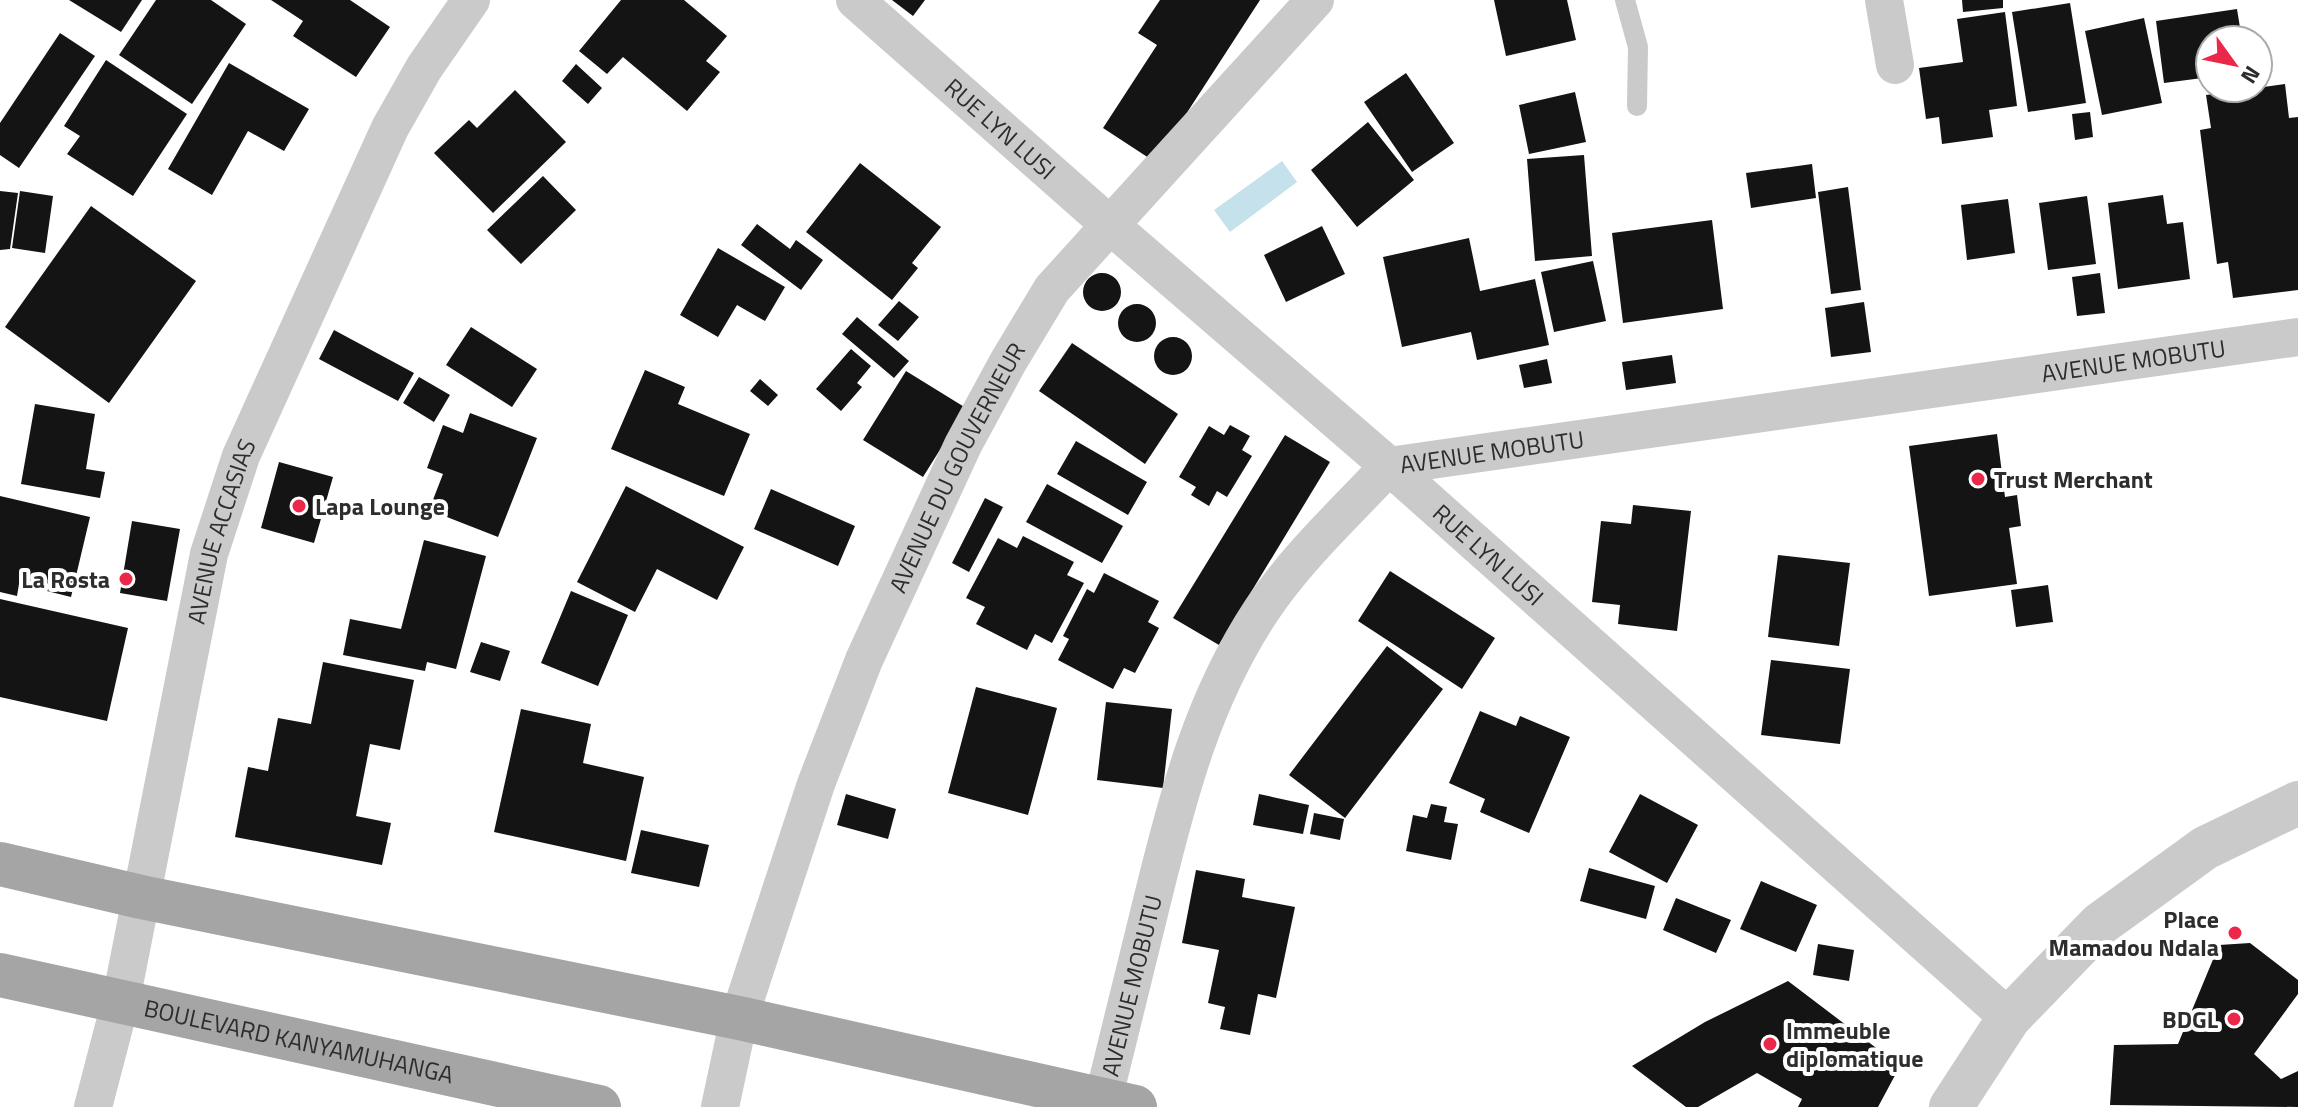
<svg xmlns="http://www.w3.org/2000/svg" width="2298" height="1107" font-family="'Titillium Web',sans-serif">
  <rect width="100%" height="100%" fill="#fff"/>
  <!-- water -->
  <path fill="#c5e1ec" d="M1282 161 1297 182 1230 232 1214 210Z"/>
  <!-- building -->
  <path fill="#141414" d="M69 0H142L121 32Z
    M156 0H211L246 24 192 104 119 55Z
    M271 0H350L390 27 356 77 293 36 303 21Z
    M621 0H684L727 36 706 61 720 72 687 111 623 57 607 74 579 51Z
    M892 0H925L913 16Z
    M1160 0H1260L1155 162 1103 128 1157 45 1138 33Z
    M1494 0H1567L1576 40 1506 56Z
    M1962 0H2003V8L1963 12Z
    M2070 3 2086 103 2028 112 2012 12Z
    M2237 9 2242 40H2210V77L2164 83 2156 21Z
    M2005 12 2017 106 1989 110 1993 137 1942 144 1939 117 1926 119 1919 68 1963 62 1957 19Z
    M2144 18 2162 103 2102 115 2085 31Z
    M60 33 95 56 19 168 0 155V123Z
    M106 60 187 114 133 196 67 154 80 136 64 126Z
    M229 63 309 109 284 151 248 131 212 195 168 169Z
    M576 64 602 88 588 104 562 81Z
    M1406 73 1454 143 1412 172 1364 102Z
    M2285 84 2289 118 2298 117V290L2233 298 2228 262 2217 264 2200 130 2211 128 2206 95Z
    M515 90 566 142 493 213 434 153 469 120 477 128Z
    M1575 92 1586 142 1529 154 1519 105Z
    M2090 112 2093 137 2075 140 2072 114Z
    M1368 122 1414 180 1357 227 1311 170Z
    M1584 155 1592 256 1535 261 1527 159Z
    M860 163 941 227 912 263 918 268 892 300 806 232Z
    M1812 164 1816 198 1751 208 1746 173Z
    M543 176 576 210 521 264 487 230Z
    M1848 187 1861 290 1831 294 1818 192Z
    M0 191 18 193 10 249 0 250Z
    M20 191 53 196 45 253 12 248Z
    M2163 195 2167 224 2183 222 2190 279 2118 289 2108 203Z
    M2087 196 2096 264 2048 270 2039 203Z
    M2008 199 2015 253 1967 260 1961 205Z
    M91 206 196 281 109 403 5 327Z
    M1712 220 1723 309 1623 323 1612 233Z
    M757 224 790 249 796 240 823 260 801 290 741 245Z
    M1322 226 1345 274 1286 302 1264 255Z
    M1469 238 1480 291 1535 279 1549 345 1477 360 1471 332 1402 347 1383 257Z
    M718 248 785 287 765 321 737 305 718 337 680 315Z
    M1593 261 1606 321 1554 332 1541 272Z
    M1083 292a19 19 0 1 1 38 0a19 19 0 1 1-38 0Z
    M2100 273 2105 313 2077 316 2072 277Z
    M899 301 919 317 898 341 878 325Z
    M1864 302 1871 352 1831 357 1825 308Z
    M1118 323a19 19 0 1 1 38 0a19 19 0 1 1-38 0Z
    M857 317 909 361 894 378 842 334Z
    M471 327 537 369 512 407 446 365Z
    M334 330 414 373 398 401 319 359Z
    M1154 356a19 19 0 1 1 38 0a19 19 0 1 1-38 0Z
    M1072 343 1178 414 1145 464 1039 391Z
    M851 349 871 366 857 383 862 387 841 411 816 389Z
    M1672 355 1676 383 1626 390 1622 362Z
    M1547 359 1552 383 1524 388 1519 365Z
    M645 370 685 387 678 404 750 434 724 496 611 449Z
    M906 371 966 408 923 477 863 440Z
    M419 377 450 395 434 422 403 403Z
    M760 379 778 395 768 406 750 391Z
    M35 404 95 414 86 469 105 472 100 498 21 484Z
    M470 413 537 438 498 537 429 510 443 474 427 468 443 425 463 433Z
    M1230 425 1250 436 1242 450 1252 456 1227 497 1217 491 1209 506 1191 495 1196 487 1179 477 1209 426 1224 435Z
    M1997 434 2005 497 2017 495 2021 526 2009 528 2017 584 1929 596 1909 446Z
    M1285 435 1330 462 1219 645 1173 618Z
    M1076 441 1147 482 1128 515 1057 474Z
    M279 462 333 477 314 543 261 528Z
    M1047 484 1123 526 1102 563 1026 522Z
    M626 486 744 547 717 600 657 569 635 612 577 582Z
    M771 489 855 526 838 566 754 529Z
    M0 496 90 517 71 597 19 584 17 596 0 592Z
    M985 498 1003 507 969 572 952 563Z
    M1633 505 1691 511 1677 631 1618 624 1620 605 1592 602 1601 521 1631 524Z
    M132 521 180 529 167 601 120 593Z
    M1023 536 1074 562 1067 575 1084 583 1052 643 1035 634 1027 650 976 624 985 607 966 598 998 538 1017 548Z
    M424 540 486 556 456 669 427 662 425 671 343 655 350 619 401 629Z
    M1778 555 1850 563 1839 646 1768 637Z
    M1390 571 1495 638 1462 689 1358 621Z
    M1104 573 1159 601 1148 622 1159 628 1135 673 1124 668 1113 689 1058 660 1069 639 1063 636 1087 589 1094 593Z
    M2048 585 2053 622 2016 627 2011 590Z
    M571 591 628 615 598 686 541 663Z
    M0 599 128 628 107 721 0 697Z
    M481 642 510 651 500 681 470 672Z
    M1387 646 1443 689 1345 818 1289 775Z
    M1771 660 1850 669 1840 744 1761 735Z
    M323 662 414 680 400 750 370 744 356 816 391 823 382 865 235 837 248 767 268 771 278 718 311 724Z
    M976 687 1057 708 1028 815 948 793Z
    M1106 702 1172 709 1163 788 1097 780Z
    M521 709 591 724 583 763 644 777 626 861 494 832Z
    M1480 711 1516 726 1520 716 1570 737 1529 833 1480 812 1485 799 1449 783Z
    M846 794 896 809 888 839 837 825Z
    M1259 794 1309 805 1303 834 1253 825Z
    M1640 794 1698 825 1667 883 1609 852Z
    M1431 804 1447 807 1444 822 1458 824 1451 860 1406 851 1413 815 1427 818Z
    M1314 813 1344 819 1340 840 1310 834Z
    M641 830 709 845 699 887 631 873Z
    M1589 868 1655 886 1646 919 1580 901Z
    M1196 870 1245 879 1242 897 1295 907 1276 998 1258 994 1250 1035 1220 1029 1225 1007 1208 1003 1219 950 1182 943Z
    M1761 881 1817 905 1796 952 1740 929Z
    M1676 898 1731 920 1716 953 1663 930Z
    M2250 943 2298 980V994L2254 1054 2281 1079 2298 1071V1107L2110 1105 2114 1045 2178 1044 2219 945Z
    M1818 944 1854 950 1849 981 1813 975Z
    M1788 981 1900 1066 1878 1107H1798L1802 1099 1757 1073 1698 1107H1686L1632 1066 1705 1022Z"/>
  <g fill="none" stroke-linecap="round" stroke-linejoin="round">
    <!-- service -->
    <path stroke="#cacaca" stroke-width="20" d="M1625 0 1638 47 1637 106"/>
    <!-- minor -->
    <g stroke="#cacaca" stroke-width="38">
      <path id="s1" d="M855 0 1111 226 1389 466 2009 1018"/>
      <path d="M1884 0 1895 65"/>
      <path id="s2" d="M1103 1100C1120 1031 1137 962 1154 893 1179 792 1203 699 1261 611 1297 557 1345 513 1389 466L2298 337"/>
      <path id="s3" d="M93 1107 121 1000 209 554 241 456 390 128 424 68 471 0"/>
      <path id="s4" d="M720 1107 739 1018 816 784 864 660 963 445 1008 362 1052 289 1315 0"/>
    </g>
    <!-- tertiary -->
    <path stroke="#cacaca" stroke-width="44" d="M1951 1107 2009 1018 2100 924 2205 848 2298 803"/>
    <!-- primary -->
    <g stroke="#a5a5a5" stroke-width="44">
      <path d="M0 864 141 897 739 1018 1135 1107"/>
      <path id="s5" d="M0 975 599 1107"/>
    </g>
  </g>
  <!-- markers -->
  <g fill="#eb2849" stroke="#fff" stroke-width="3">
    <circle cx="1978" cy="479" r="8"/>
    <circle cx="299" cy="506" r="8"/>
    <circle cx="126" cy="579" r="8"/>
    <circle cx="2235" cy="933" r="8"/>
    <circle cx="2234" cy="1019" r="8"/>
    <circle cx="1770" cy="1044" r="8"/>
  </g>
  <g text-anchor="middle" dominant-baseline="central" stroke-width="8" stroke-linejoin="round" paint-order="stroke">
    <!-- street labels -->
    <g font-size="24" fill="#2d2d2d" stroke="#fff">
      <text stroke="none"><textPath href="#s1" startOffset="194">RUE LYN LUSI</textPath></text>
      <text stroke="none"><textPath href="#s2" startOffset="1462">AVENUE MOBUTU</textPath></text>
      <text stroke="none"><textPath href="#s2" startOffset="814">AVENUE MOBUTU</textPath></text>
      <text stroke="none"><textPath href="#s4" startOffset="684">AVENUE DU GOUVERNEUR</textPath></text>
      <text stroke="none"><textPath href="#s3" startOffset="590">AVENUE ACCASIAS</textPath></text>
      <text stroke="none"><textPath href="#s1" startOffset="842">RUE LYN LUSI</textPath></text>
      <text stroke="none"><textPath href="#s2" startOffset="118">AVENUE MOBUTU</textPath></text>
      <text stroke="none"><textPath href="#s5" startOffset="306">BOULEVARD KANYAMUHANGA</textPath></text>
    </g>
    <!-- poi labels -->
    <g font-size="24" font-weight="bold" fill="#2d2d2d" stroke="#fff" text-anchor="start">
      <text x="1994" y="479">Trust Merchant</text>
      <text x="315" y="506">Lapa Lounge</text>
      <text x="110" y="579" text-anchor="end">La Rosta</text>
      <text x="2219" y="919" text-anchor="end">Place<tspan x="2219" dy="28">Mamadou Ndala</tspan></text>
      <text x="2218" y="1019" text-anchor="end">BDGL</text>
      <text x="1786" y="1030">Immeuble<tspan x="1786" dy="28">diplomatique</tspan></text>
    </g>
  </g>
  <!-- north arrow -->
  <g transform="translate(2234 64) rotate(123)"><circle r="38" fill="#ffffff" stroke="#ababab" stroke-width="2"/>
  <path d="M0-6L14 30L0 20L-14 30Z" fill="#eb2849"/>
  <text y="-12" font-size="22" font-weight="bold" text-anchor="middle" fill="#2d2d2d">N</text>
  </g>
</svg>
